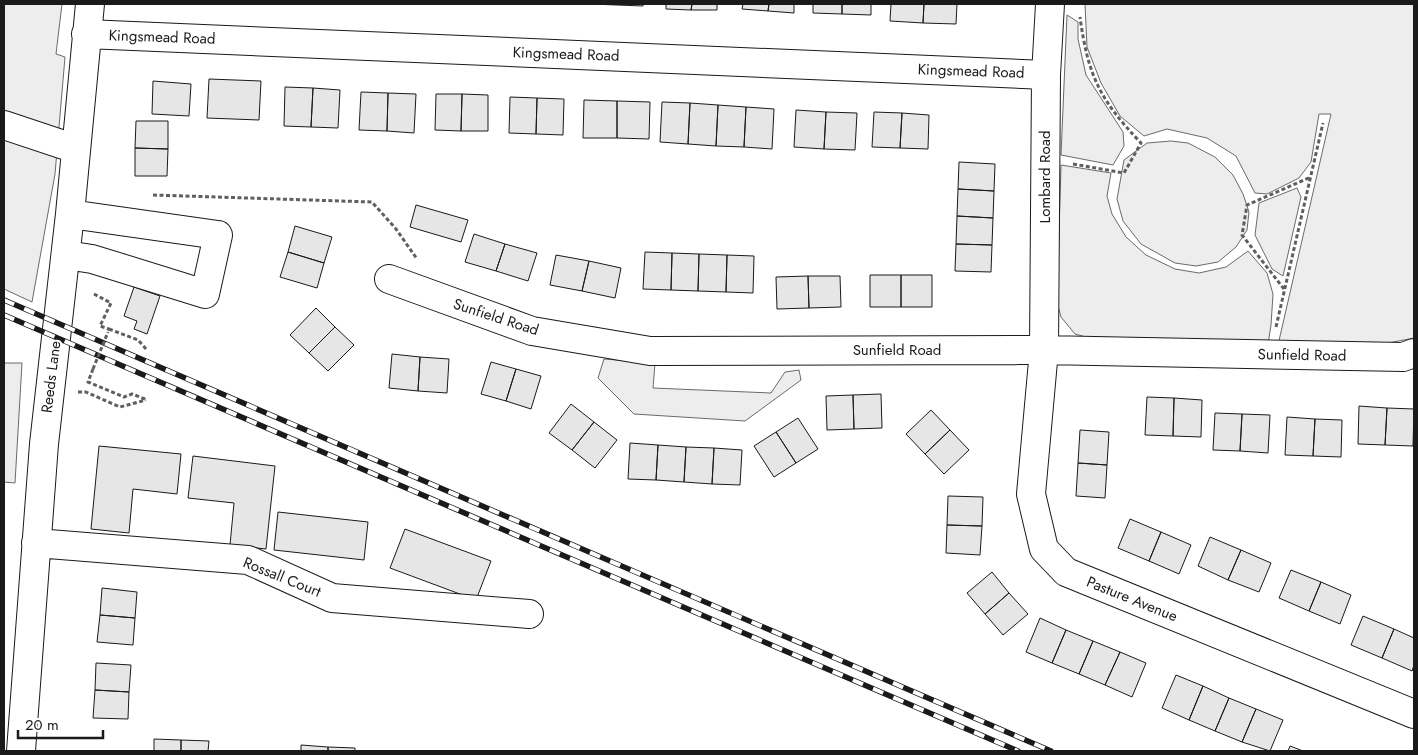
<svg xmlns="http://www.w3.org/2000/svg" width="1418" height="755" font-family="Jost,sans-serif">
  <rect width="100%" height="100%" fill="#fff"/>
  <!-- built -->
  <path fill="#ededed" stroke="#6a6a6a" d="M4 4H62L56 54 65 57 55 174 32 302 4 289Z
    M1085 4H1414V338L1367 347 1278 345 1331 114H1319L1311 162 1299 178 1267 194 1255 193 1236 156 1207 138 1167 129 1144 136 1120 116 1101 83 1087 47Z
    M1067 15 1078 22V39L1086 75 1123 132 1124 146 1113 165 1061 155Z
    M1171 141 1188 143 1215 157 1233 175 1243 194 1249 212 1247 230 1236 247 1218 262 1196 266 1175 263 1141 244 1123 221 1117 199 1124 160 1147 143Z
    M1061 165 1111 173 1107 196 1112 214 1126 237 1146 255 1175 269 1199 273 1226 267 1248 251 1267 273 1273 294 1271 325 1268 344 1093 339 1075 334 1061 317 1057 302Z
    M1297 188 1301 197 1283 276 1272 269 1255 235 1259 203Z
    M604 359 655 363 653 388 771 393 785 372 799 370 801 380 745 421 634 414 598 378Z
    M4 363H22L15 483 4 482Z"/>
  <!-- building -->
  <path fill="#e6e6e6" stroke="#1a1a1a" d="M591 4H617V5Z
    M617 4H643V6L617 5Z
    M666 4H692L691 10 666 9Z
    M692 4H717V10H691Z
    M743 4H769L768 11 742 9Z
    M769 4H794V13L768 11Z
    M813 4H842V14L813 13Z
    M842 4H871V15L842 14Z
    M891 4H924L923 23 890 21Z
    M924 4H957L956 24 923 23Z
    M209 79 261 81 259 120 207 118Z
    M153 81 191 84 189 116 152 114Z
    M285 87 313 88 311 127 284 126Z
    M313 88 340 90 338 128 311 127Z
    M361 92 388 93 387 131 359 130Z
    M388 93 416 94 414 133 387 131Z
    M436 94H462L461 131 435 130Z
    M462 94 488 95V131H461Z
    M510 97 537 98 536 134 509 133Z
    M537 98 564 99 563 135 536 134Z
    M584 100 617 101V138H583Z
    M617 101 650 102 649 139 617 138Z
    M662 102 690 103 688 144 660 142Z
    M690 103 718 105 716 146 688 144Z
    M718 105 746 107 744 147 716 146Z
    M746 107 774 109 772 149 744 147Z
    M796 110 826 112 824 149 794 147Z
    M826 112 857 113 855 150 824 149Z
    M874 112 902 113 900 148 872 147Z
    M902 113 929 115 928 149 900 148Z
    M136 121H168V149L135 148Z
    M135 148 168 149 167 176H135Z
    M959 162 995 164 994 191 958 189Z
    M958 189 994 191 993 218 957 216Z
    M416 205 468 220 461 242 410 227Z
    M957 216 993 218 992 245 956 244Z
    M295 226 332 237 324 263 288 252Z
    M474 234 505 244 496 271 465 262Z
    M505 244 537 253 528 281 496 271Z
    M956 244 992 245 991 272 955 271Z
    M288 252 324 263 317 288 280 277Z
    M645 252 672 253 671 290 643 289Z
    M672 253 699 254 698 291 671 290Z
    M699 254 727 255 726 292 698 291Z
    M556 255 589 261 582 291 550 285Z
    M727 255 754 256 753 293 726 292Z
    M589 261 621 268 615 298 582 291Z
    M870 275H901V307H870Z
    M901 275H932V307H901Z
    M808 276 809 308 777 309 776 277Z
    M808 276H840L841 307 809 308Z
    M134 287 160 296 147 334 134 329 137 321 124 316Z
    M316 308 335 327 309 353 290 335Z
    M335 327 354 345 328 371 309 353Z
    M392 354 420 357 418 391 389 388Z
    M420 357 449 359 447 393 418 391Z
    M491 362 516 369 506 401 481 394Z
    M516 369 541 376 531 409 506 401Z
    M881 394 882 428 854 429 853 395Z
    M853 395 854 429 827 430 826 396Z
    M1147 397 1174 398 1173 436 1145 435Z
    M1174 398 1202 400 1201 437 1173 436Z
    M571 404 594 422 572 450 549 433Z
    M1359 406 1387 408 1385 445 1358 444Z
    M1387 408 1414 409 1413 446 1385 445Z
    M931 410 950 430 925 454 906 434Z
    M1215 413 1242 414 1240 451 1213 450Z
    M1242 414 1270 415 1268 453 1240 451Z
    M1287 417 1315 419 1313 456 1285 455Z
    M798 418 818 449 796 463 776 432Z
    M1315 419 1342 420 1341 457 1313 456Z
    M594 422 617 440 595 468 572 450Z
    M950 430 969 450 944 474 925 454Z
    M1080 430 1109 432 1107 465 1078 463Z
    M776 432 796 463 774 477 754 446Z
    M630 443 658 445 656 480 628 479Z
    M658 445 686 447 684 482 656 480Z
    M99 446 181 454 177 494 133 489 129 533 91 529Z
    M686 447 714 448 712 484 684 482Z
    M714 448 742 450 740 485 712 484Z
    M193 456 275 466 266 549 230 545 234 503 188 498Z
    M1078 463 1107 465 1105 498 1076 496Z
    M948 496 983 497 982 526 947 525Z
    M278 512 368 522 364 560 274 550Z
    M1130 519 1161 532 1149 561 1118 548Z
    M947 525 982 526 980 555 946 553Z
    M405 529 491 561 476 600 390 568Z
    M1161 532 1191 545 1179 574 1149 561Z
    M1210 537 1241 550 1228 580 1198 566Z
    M1241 550 1271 563 1259 592 1228 580Z
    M1291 570 1321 582 1309 611 1279 598Z
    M992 572 1009 593 985 614 967 593Z
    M1321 582 1351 595 1340 624 1309 611Z
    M102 588 137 592 135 618 100 615Z
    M1009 593 1028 614 1003 635 985 614Z
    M100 615 135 618 133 645 97 642Z
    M1363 616 1394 629 1382 658 1351 645Z
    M1040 618 1066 630 1052 663 1026 652Z
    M1394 629 1414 638V665L1412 671 1382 658Z
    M1066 630 1093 641 1079 674 1052 663Z
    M1093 641 1120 652 1105 685 1079 674Z
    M1120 652 1146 663 1132 697 1105 685Z
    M96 663 131 665 129 692 95 690Z
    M1176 675 1203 686 1189 720 1162 708Z
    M1203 686 1229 698 1215 731 1189 720Z
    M95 690 129 692 128 719 93 718Z
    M1229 698 1256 709 1242 742 1215 731Z
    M1256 709 1283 720 1270 751 1242 742Z
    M154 739 181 740V751H154Z
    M181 740 209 741 208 751H181Z
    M301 745 328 747V751H301Z
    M1290 746 1303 751H1288Z
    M328 747 355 748V751H328Z"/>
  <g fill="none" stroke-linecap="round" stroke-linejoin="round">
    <!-- minor casing -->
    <g stroke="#1a1a1a" stroke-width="30">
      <path id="minor" d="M1050 4 1046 75 1044 350 1031 494 1044 549 1066 572 1414 714
        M86 34 1046 75
        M4 125 76 149
        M66 255 92 259 205 294 218 235 70 214
        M389 279 532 331 650 351 1044 350 1403 357 1414 353
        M36 543 248 560 332 598 529 614
        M21 751 44 444 70 214 90 4"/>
    </g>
    <!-- path -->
    <path stroke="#5f5f5f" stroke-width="3" stroke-dasharray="4 2.5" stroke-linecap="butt" d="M1073 164 1124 173 1141 143C1100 100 1088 76 1080 17
      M153 195 372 202 396 229 417 259
      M1284 289 1242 235 1247 205 1311 177
      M94 294 111 303 100 326 109 329 108 332
      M1276 327 1323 123
      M109 329 138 340 147 350
      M93 369 88 382 124 397 132 394 145 399
      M78 392H86L120 407 146 400"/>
    <!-- minor -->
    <use href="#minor" stroke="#fff" stroke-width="28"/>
    <!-- rail casing -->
    <g stroke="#1a1a1a" stroke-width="5.5">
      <path id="rail" d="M4 300 1051 751
        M4 315 1018 751"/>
    </g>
    <!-- rail -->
    <use href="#rail" stroke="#fff" stroke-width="4" stroke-dasharray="11" stroke-linecap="butt"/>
    <!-- path-bridge -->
    <path stroke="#5f5f5f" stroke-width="3" stroke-dasharray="4 2.5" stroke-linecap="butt" d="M93 369 108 332"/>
  </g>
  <g text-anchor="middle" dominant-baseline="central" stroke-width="4" stroke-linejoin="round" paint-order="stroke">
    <!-- street labels -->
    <g font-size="15" fill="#1a1a1a" stroke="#fff">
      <text transform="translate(162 37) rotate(2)">Kingsmead Road</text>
      <text transform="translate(566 54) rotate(2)">Kingsmead Road</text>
      <text transform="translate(971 71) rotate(2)">Kingsmead Road</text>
      <text transform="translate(1045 177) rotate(-90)">Lombard Road</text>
      <text transform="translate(496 317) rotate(18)">Sunfield Road</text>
      <text x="897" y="350">Sunfield Road</text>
      <text transform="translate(1302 355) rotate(1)">Sunfield Road</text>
      <text transform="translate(51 377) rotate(-83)">Reeds Lane</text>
      <text transform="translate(282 577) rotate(22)">Rossall Court</text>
      <text transform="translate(1132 599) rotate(22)">Pasture Avenue</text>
    </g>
  </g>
  <!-- border -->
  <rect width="1418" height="755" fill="none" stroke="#1a1a1a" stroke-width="10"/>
  <!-- scale -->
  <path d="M18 730v8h85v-8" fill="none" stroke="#1a1a1a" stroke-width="2.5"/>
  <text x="25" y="730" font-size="15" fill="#1a1a1a" stroke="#ffffff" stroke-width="4" paint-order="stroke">20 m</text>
</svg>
